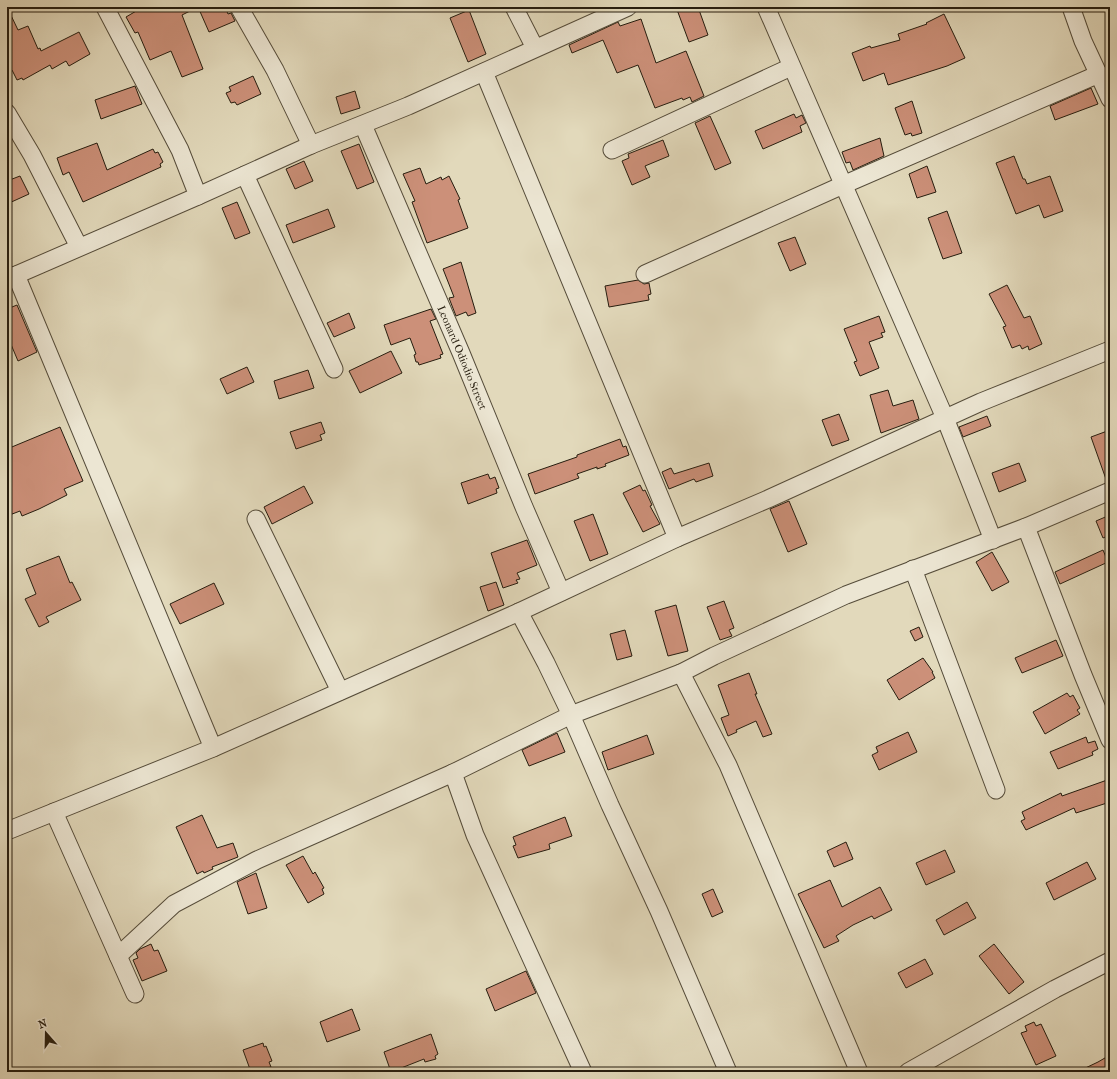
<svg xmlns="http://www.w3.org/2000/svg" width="1117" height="1079" font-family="'IM FELL French Canon',serif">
  <rect width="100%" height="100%" fill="#e2d9bb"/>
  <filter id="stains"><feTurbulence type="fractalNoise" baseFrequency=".005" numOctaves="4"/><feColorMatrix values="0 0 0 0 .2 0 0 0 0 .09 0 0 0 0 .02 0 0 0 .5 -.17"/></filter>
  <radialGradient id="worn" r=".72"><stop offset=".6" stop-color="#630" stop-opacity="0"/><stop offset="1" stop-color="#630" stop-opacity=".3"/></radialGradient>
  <!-- building -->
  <path fill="#cc9079" stroke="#261d0f" d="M7 7 18 30 28 26 38 49 40 48 41 51 79 32 90 54 69 66 66 61 52 69 50 65 23 80 22 78 17 80 12 70 7 72Z
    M143 7H198L182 15 203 69 182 77 171 51 150 60 138 32 135 33 126 17Z
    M198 7H225L228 14 231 13 235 21 209 32Z
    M676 7H698L708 35 689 42Z
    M469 10 486 54 468 62 450 18Z
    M944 14 965 58 947 66 888 85 884 73 863 81 852 53 870 46 871 48 900 40 898 34 927 24 926 23Z
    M641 19 656 63 686 51 704 96 692 102 690 97 683 100 682 98 655 108 638 65 617 73 603 40 572 53 569 45 618 22 620 26Z
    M253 76 261 94 237 105 235 102 231 103 226 93 231 91 229 87Z
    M135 86 142 104 101 119 95 100Z
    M1091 88 1098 104 1055 120 1050 106Z
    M355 91 360 108 341 114 336 97Z
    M912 101 922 133 912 136 911 133 905 135 895 108Z
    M794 114 796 118 802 115 806 123 800 126 802 132 763 149 755 131Z
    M710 116 731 163 715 170 695 123Z
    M880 138 884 156 853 170 850 162 846 163 842 152Z
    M663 140 669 156 645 166 650 177 632 185 622 161 629 158 628 154Z
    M97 143 107 170 153 149 155 153 158 152 163 162 160 164 161 167 83 202 69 172 63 175 57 158Z
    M359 144 374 182 357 189 341 151Z
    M1014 156 1023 179H1025L1027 184 1050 176 1063 211 1044 218 1039 205 1016 214 996 163Z
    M304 161 313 181 295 189 286 169Z
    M927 166 936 192 917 198 909 174Z
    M420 168 426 184 441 177 442 180 449 176 460 199 458 200 468 228 427 243 412 202 415 201 403 174Z
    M20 176 29 194 7 204V181Z
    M237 202 250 233 235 239 222 208Z
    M328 209 335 227 293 243 286 225Z
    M947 211 962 253 943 259 928 218Z
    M795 237 806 264 790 271 778 243Z
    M461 262 476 313 468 316 466 312 456 316 449 298 454 297 443 269Z
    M638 280 644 284 649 283 651 294 648 295 649 300 609 307 605 286Z
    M1007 285 1024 318 1030 316 1042 344 1029 350 1028 346 1022 349 1020 345 1012 348 1003 327 1006 326 989 294Z
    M17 305 37 352 18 361 7 335V309Z
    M431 309 436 319 430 321 443 354 440 355 441 358 419 365 418 362H416L414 355 416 354 410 338 391 345 384 325Z
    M349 313 355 328 334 337 327 323Z
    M879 316 885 332 881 333 883 337 869 342 879 368 860 376 854 362 857 361 844 329Z
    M391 351 402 373 360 393 349 371Z
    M247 367 254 382 227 394 220 379Z
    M308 370 314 388 279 399 274 381Z
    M888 390 893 406 913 400 919 419 881 433 870 395Z
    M839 414 849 440 832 446 822 420Z
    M987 416 991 426 963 437 959 427Z
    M321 422 325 433 320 435 322 440 296 449 290 432Z
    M60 427 83 481 64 489 67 495 39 509 22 516 20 511 7 516V449Z
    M1110 430V481L1107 482 1091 437Z
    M620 439 623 447 626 446 629 455 605 464 606 466 597 469V467L577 474 579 478 535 494 528 474 577 457V455Z
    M709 463 713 476 696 482 694 479 669 489 662 472 671 468 674 474Z
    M1019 463 1026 481 999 492 992 473Z
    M488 474 490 479 495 477 499 488 496 489 497 493 468 504 461 483Z
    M640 485 643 491 645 490 652 505 650 506 660 524 643 532 623 493Z
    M304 486 313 503 272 524 264 507Z
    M789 501 807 544 788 552 770 509Z
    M593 514 608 554 590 561 574 521Z
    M1110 515V535L1103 538 1096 521Z
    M527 540 537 565 517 573 520 579 516 580 518 583 503 588 491 553Z
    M1103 550 1108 562 1060 584 1055 572Z
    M992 552 1009 582 992 591 976 562Z
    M59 556 70 583 72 582 81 600 46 617 49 622 39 627 25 599 36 594 26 569Z
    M496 582 504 605 488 611 480 587Z
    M214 583 224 604 180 624 170 604Z
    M724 601 734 628 729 630 732 636 720 640 707 607Z
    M676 605 688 651 668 656 655 611Z
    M919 627 923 637 915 641 910 631Z
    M625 630 632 656 617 660 610 634Z
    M1056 640 1063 656 1022 673 1015 658Z
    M923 658 933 672H932L935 678 899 700 887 680Z
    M749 673 757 694H755L772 734 763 737 756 721 736 730 737 732 728 736 721 718 729 715 718 685Z
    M1067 693 1070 697 1073 695 1080 708 1077 710 1080 714 1045 734 1033 712Z
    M908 732 917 752 879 770 872 755 878 752 876 747Z
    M557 733 565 752 529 766 522 750Z
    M647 735 654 754 608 770 602 752Z
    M1086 737 1088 743 1095 741 1098 749 1092 752 1093 755 1058 769 1050 752Z
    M1110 779V802L1076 813 1074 808 1026 830 1021 821 1025 819 1022 812 1061 793 1062 796Z
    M202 815 217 848 233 843 238 857 212 867 213 869 204 873 203 871 197 874 176 827Z
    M565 817 572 836 549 844 550 849 518 858 513 846 516 845 513 837Z
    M846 842 853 859 834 867 827 851Z
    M945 850 955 872 926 885 916 863Z
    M303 856 313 874 315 872 324 888 322 889 324 894 308 903 286 865Z
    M1087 862 1096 879 1054 900 1046 883Z
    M256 873 267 908 248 914 237 882Z
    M830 880 842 907 880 887 892 910 874 919 872 916 853 925 836 936 839 941 824 948 798 894Z
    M713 889 723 912 712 917 702 894Z
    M967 902 976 918 944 935 936 920Z
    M151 944 154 951 158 950 167 971 142 981 133 960 138 958 136 953 140 949Z
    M994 944 1024 982 1009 994 979 956Z
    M925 959 933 974 906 988 898 973Z
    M526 971 536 993 495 1011 486 989Z
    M352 1009 360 1030 327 1042 320 1022Z
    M1034 1022 1036 1026 1041 1024 1056 1056 1036 1065 1021 1033 1027 1031 1025 1026Z
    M431 1034 438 1054 435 1056 436 1059 425 1062 424 1059 391 1072 384 1052Z
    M263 1043 264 1047 266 1046 272 1061 269 1062 271 1067 251 1072 243 1050Z
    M1110 1055V1072H1077L1098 1062Z"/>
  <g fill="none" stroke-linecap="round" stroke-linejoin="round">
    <!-- minor casing -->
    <g stroke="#554c3a" stroke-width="19">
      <g id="minor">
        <path d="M105 7 180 150 198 196"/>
        <path d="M239 7 275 70 311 145"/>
        <path d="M514 7 535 48"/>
        <path d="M766 7 945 418 993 540"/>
        <path d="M1071 7 1083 41 1110 99"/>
        <path d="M484 72 677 538"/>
        <path d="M7 113 32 155 79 247"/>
        <path id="s1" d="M363 125 461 353 524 507 561 592"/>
        <path d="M612 150 791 67"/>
        <path d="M245 175 334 369"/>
        <path d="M645 274 843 185 1099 74"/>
        <path d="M16 275 213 748"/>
        <path d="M7 279 198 196 311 145 408 106 628 7"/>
        <path d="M256 519 340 691"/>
        <path d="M1026 527 1083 675 1110 740"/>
        <path d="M913 569 996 790"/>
        <path d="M519 612 546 663 571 715 610 805 659 911 728 1072"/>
        <path d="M54 812 135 994"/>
        <path d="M7 831 213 748 519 612 677 538 768 499 981 402 1110 350"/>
        <path d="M118 956 174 904 257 860 453 773"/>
        <path d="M583 1072 475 835 453 773 571 715 681 673"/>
        <path d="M859 1072 728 765 681 673 714 656 846 595 1026 527 1110 491"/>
        <path d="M908 1072 1055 989 1110 961"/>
      </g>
    </g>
    <!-- minor -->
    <use href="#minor" stroke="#ece6d3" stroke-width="17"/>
  </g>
  <g text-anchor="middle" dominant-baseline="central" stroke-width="3.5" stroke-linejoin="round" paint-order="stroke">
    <!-- street labels -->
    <g font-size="11" fill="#261d0f" stroke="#ece6d3">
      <text stroke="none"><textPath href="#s1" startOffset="253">Leonard Odiodio Street</textPath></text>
    </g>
  </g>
  <!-- margin -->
  <rect width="1117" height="1079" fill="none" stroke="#e2d9bb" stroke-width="24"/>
  <rect x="8" y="8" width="1101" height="1063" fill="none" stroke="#261d0f" stroke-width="2"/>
  <rect x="12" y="12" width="1093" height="1055" fill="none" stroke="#261d0f"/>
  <!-- north arrow -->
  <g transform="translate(46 1033) rotate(340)" stroke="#ece6d3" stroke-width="3" paint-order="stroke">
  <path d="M0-3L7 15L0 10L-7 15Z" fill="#261d0f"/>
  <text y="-6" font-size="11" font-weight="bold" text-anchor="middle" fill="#261d0f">N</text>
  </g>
  <rect width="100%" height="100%" filter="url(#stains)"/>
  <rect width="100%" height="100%" fill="url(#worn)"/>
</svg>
